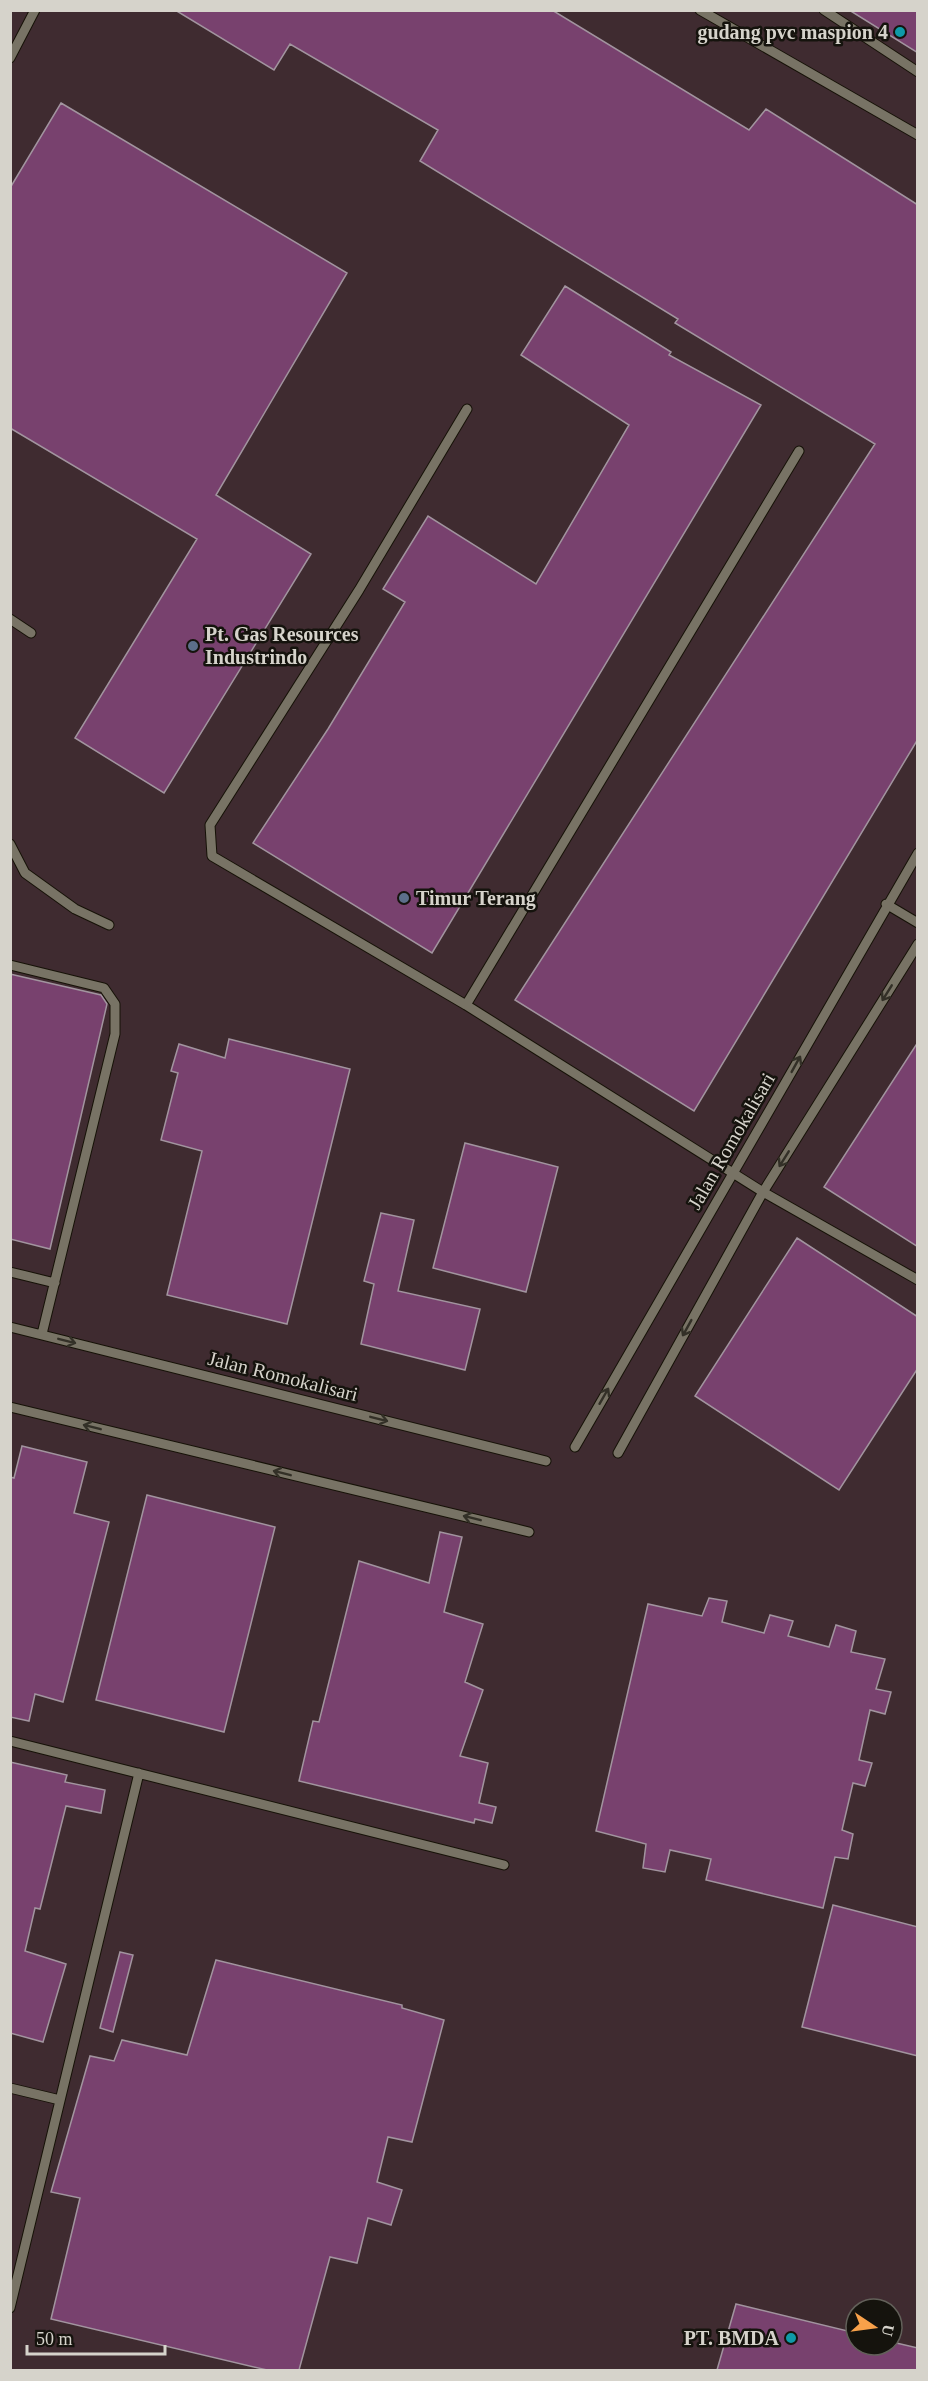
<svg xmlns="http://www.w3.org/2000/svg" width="928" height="2381" font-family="Georgia,serif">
  <rect width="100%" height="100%" fill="#2e2a1d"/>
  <!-- industrial -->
  <path fill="#3f2b30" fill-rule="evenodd" d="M11 11H917V2370H11ZM856 2309H892V2345H856Z"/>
  <!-- building -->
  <path fill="#78416e" stroke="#a2949f" stroke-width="1.5" d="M175 10H552L749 130 766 109 918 205V739L694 1111 515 1000 875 444 675 323 678 319 420 161 438 130 290 44 274 70Z
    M849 10H918V53Z
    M61 103 347 273 216 495 311 554 164 793 75 738 197 539 10 428V188Z
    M565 286 671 352 669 355 761 405 432 953 253 843 328 729 405 602 383 589 428 516 536 584 629 425 521 355Z
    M10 974 101 995 107 1004 50 1249 10 1239Z
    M229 1039 350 1069 287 1324 167 1295 202 1151 161 1140 178 1073 171 1071 179 1044 225 1058Z
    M918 1042V1247L824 1187Z
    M465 1143 558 1167 526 1292 433 1268Z
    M381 1213 414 1220 398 1291 480 1309 465 1370 361 1344 374 1284 364 1281Z
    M797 1238 918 1317V1368L839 1490 695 1396Z
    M22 1446 87 1462 74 1513 109 1522 63 1702 35 1694 29 1721 10 1717V1477L14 1478Z
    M147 1495 275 1527 224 1732 96 1700Z
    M440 1532 462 1537 444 1612 483 1624 465 1682 483 1690 460 1756 488 1763 479 1803 496 1807 492 1823 475 1819 474 1823 299 1781 313 1721 319 1722 359 1561 429 1583Z
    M709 1598 727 1601 722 1622 764 1633 770 1615 793 1621 788 1636 829 1647 836 1625 856 1631 851 1652 885 1659 876 1689 891 1692 885 1714 870 1710 859 1760 872 1763 865 1786 853 1783 842 1830 853 1834 848 1859 835 1857 823 1908 706 1880 711 1859 670 1850 665 1872 643 1868 646 1844 596 1831 648 1604 702 1616Z
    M10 1762 67 1775 65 1782 105 1790 101 1813 66 1806 40 1909 35 1908 25 1951 66 1964 43 2042 10 2033Z
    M833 1905 918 1927V2056L802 2027Z
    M120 1952 133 1955 113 2032 100 2028Z
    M216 1960 402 2005V2008L444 2020 412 2142 388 2137 377 2182 402 2190 391 2225 368 2218 357 2263 330 2257 299 2370H267L51 2319 80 2198 51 2192 90 2056 114 2061 122 2040 187 2055Z
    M736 2304 856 2333V2345H892V2342L918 2348V2370H717Z"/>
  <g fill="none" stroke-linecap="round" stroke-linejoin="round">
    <!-- lane casing -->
    <g stroke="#161207" stroke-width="11">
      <path id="lane" d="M700 10 918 135
        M824 10 918 72
        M10 58 35 10
        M467 409 359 590 210 825 212 856 466 1005 763 1192 918 1280
        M10 619 31 633
        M10 844 25 873 75 909 109 925
        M886 904 918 923
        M10 965 104 988 115 1004V1034L42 1334
        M466 1005 799 451
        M10 1272 55 1283
        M10 1327 546 1461
        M10 1407 529 1532
        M575 1447 918 853
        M618 1453 763 1192 918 944
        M10 1741 504 1865
        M10 2088 60 2100
        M10 2308 139 1773"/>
    </g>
    <!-- lane -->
    <use href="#lane" stroke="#787365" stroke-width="9"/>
  </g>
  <!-- one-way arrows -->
  <defs><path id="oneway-shaft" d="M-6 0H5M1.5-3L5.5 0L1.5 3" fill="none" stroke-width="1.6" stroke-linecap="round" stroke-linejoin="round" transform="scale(1.5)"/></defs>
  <g stroke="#333027">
    <use href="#oneway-shaft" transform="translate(887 993) rotate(122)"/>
    <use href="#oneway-shaft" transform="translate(796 1064) rotate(-61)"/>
    <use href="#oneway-shaft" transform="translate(784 1159) rotate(122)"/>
    <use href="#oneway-shaft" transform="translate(687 1328) rotate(119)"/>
    <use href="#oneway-shaft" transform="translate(67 1341) rotate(14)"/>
    <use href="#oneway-shaft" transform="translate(604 1396) rotate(-60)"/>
    <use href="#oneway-shaft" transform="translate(379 1419) rotate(14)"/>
    <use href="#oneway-shaft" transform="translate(92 1427) rotate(-166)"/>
    <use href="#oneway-shaft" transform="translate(282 1473) rotate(-166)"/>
    <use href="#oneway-shaft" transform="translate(472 1518) rotate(-166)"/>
  </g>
  <!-- markers -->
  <g fill="#0f9aa8" stroke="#15130d" stroke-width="2">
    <circle cx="900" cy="32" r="6"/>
    <circle cx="791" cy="2338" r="6"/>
  </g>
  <g fill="#5c6f8a" stroke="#15130d" stroke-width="2">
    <circle cx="193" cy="646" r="6"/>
    <circle cx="404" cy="898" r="6"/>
  </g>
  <g text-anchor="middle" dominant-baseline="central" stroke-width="5" stroke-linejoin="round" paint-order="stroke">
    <!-- poi labels -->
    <g font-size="20" font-weight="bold" fill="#d6d3cb" stroke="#15130d" text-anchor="end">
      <text x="888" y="32">gudang pvc maspion 4</text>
      <text x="205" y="634" text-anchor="start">Pt. Gas Resources<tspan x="205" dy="23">Industrindo</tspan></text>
      <text x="416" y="898" text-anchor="start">Timur Terang</text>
      <text x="779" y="2338">PT. BMDA</text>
    </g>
    <!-- street labels -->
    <g font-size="20" fill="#d6d3cb" stroke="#15130d">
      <text transform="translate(731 1141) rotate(-60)">Jalan Romokalisari</text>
      <text transform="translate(283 1376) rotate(14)">Jalan Romokalisari</text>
    </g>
  </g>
  <!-- border -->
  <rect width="928" height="2381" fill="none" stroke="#d6d3cb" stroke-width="24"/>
  <!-- north arrow -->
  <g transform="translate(874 2327) rotate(103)"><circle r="28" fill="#15130d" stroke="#626059" stroke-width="1.5"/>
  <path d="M0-4.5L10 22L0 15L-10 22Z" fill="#f8a14a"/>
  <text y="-9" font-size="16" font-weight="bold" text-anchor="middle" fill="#d6d3cb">U</text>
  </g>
  <!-- scale -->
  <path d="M27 2345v9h138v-9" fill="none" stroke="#d6d3cb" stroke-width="3"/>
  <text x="36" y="2345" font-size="18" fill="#d6d3cb" stroke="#15130d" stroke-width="4.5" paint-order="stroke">50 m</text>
</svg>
